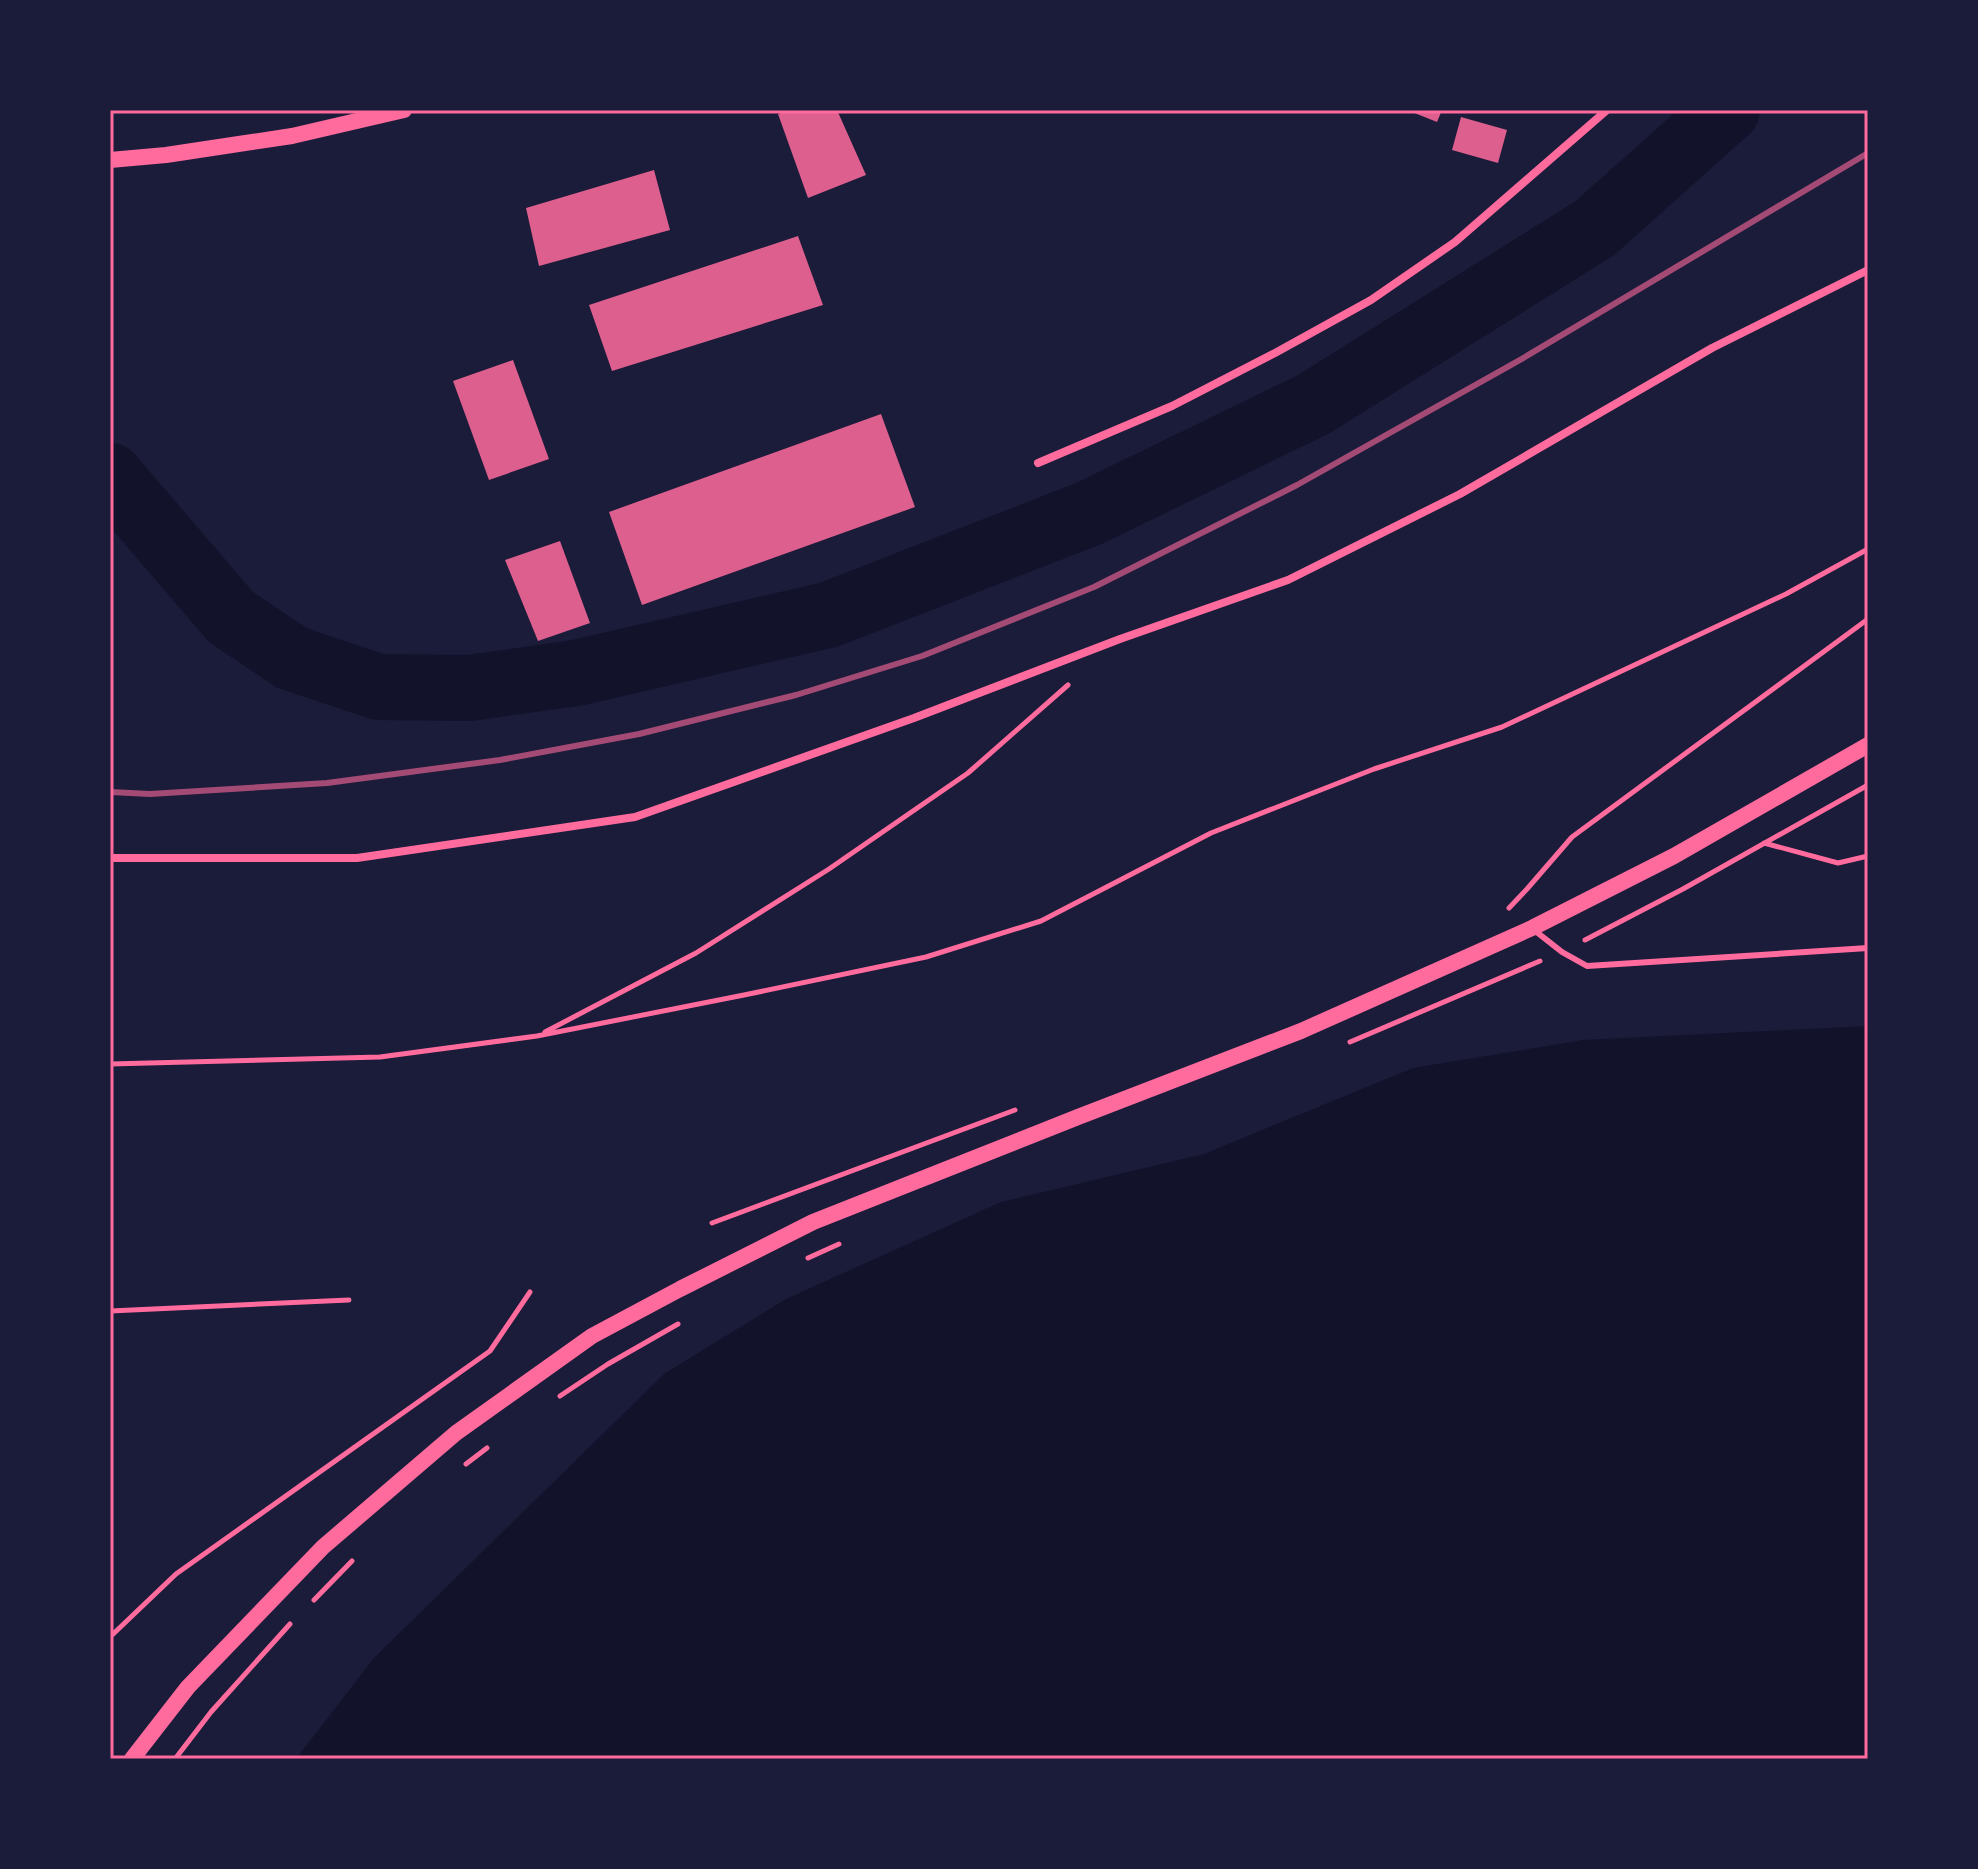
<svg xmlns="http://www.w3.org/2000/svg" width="1978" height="1869" font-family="'Varela Round',sans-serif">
  <rect width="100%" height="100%" fill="#1b1b3a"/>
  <!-- water -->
  <path fill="#12122b" d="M1868 1026V1759H296L374 1658 664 1374 786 1299 1001 1202 1204 1154 1413 1068 1583 1040Z"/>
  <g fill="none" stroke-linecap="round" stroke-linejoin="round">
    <!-- river -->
    <path stroke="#12122b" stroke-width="66" d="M110 476 231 617 292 658 379 687 469 688 576 673 828 615 1090 513 1314 404 1595 228 1727 110"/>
  </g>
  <!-- building -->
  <path fill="#dd5f8e" d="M790 110H837L866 175 808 198 778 114Z
    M1407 110H1442L1437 122Z
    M1461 117 1507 130 1498 163 1452 150Z
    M654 170 670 230 539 266 526 208Z
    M798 236 823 305 612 371 589 305Z
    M513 360 549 459 489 480 453 381Z
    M881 414 915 507 642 605 609 512Z
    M560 541 590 623 538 641 505 560Z"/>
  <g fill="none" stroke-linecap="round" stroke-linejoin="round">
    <!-- path -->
    <path stroke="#ff6b9d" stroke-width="5" d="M1764 843 1838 863 1868 856
      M1509 908 1527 889 1572 837 1868 619
      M1585 940 1683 889 1868 785
      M545 1032 696 953 829 869 968 773 1068 685
      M1350 1042 1540 961
      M110 1064 380 1057 537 1036 744 995 926 957 1041 921 1211 833 1374 769 1502 727 1786 594 1868 549
      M712 1223 1015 1110
      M808 1258 839 1244
      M110 1311 349 1300
      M560 1396 608 1364 678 1324
      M466 1464 487 1448
      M314 1600 352 1561
      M110 1637 176 1574 490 1351 530 1292
      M175 1759 211 1712 290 1624"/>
    <!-- service -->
    <path stroke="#ff6b9d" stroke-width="6" d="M1534 930 1562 952 1587 966 1868 948"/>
    <!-- minor -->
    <path stroke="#ff6b9d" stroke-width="8" d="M1038 463 1172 406 1275 353 1371 300 1455 242 1607 110
      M110 858H357L635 817 914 718 1120 639 1288 580 1460 494 1712 348 1868 270"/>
    <!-- secondary -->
    <path stroke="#ff6b9d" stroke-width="16" d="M110 160 166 155 292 136 404 110
      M132 1759 188 1687 323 1547 456 1433 592 1336 680 1289 813 1222 1078 1117 1301 1031 1532 928 1674 856 1868 745"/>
    <!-- rail -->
    <path stroke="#a44b75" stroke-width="6" d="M110 792 150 794 327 783 500 760 639 734 796 695 922 656 1094 587 1297 485 1525 357 1868 153"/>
  </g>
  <!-- border -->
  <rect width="1978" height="1869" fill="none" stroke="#1b1b3a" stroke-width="224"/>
  <rect x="112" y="112" width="1754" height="1645" fill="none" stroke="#ff6b9d" stroke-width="3"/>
</svg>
